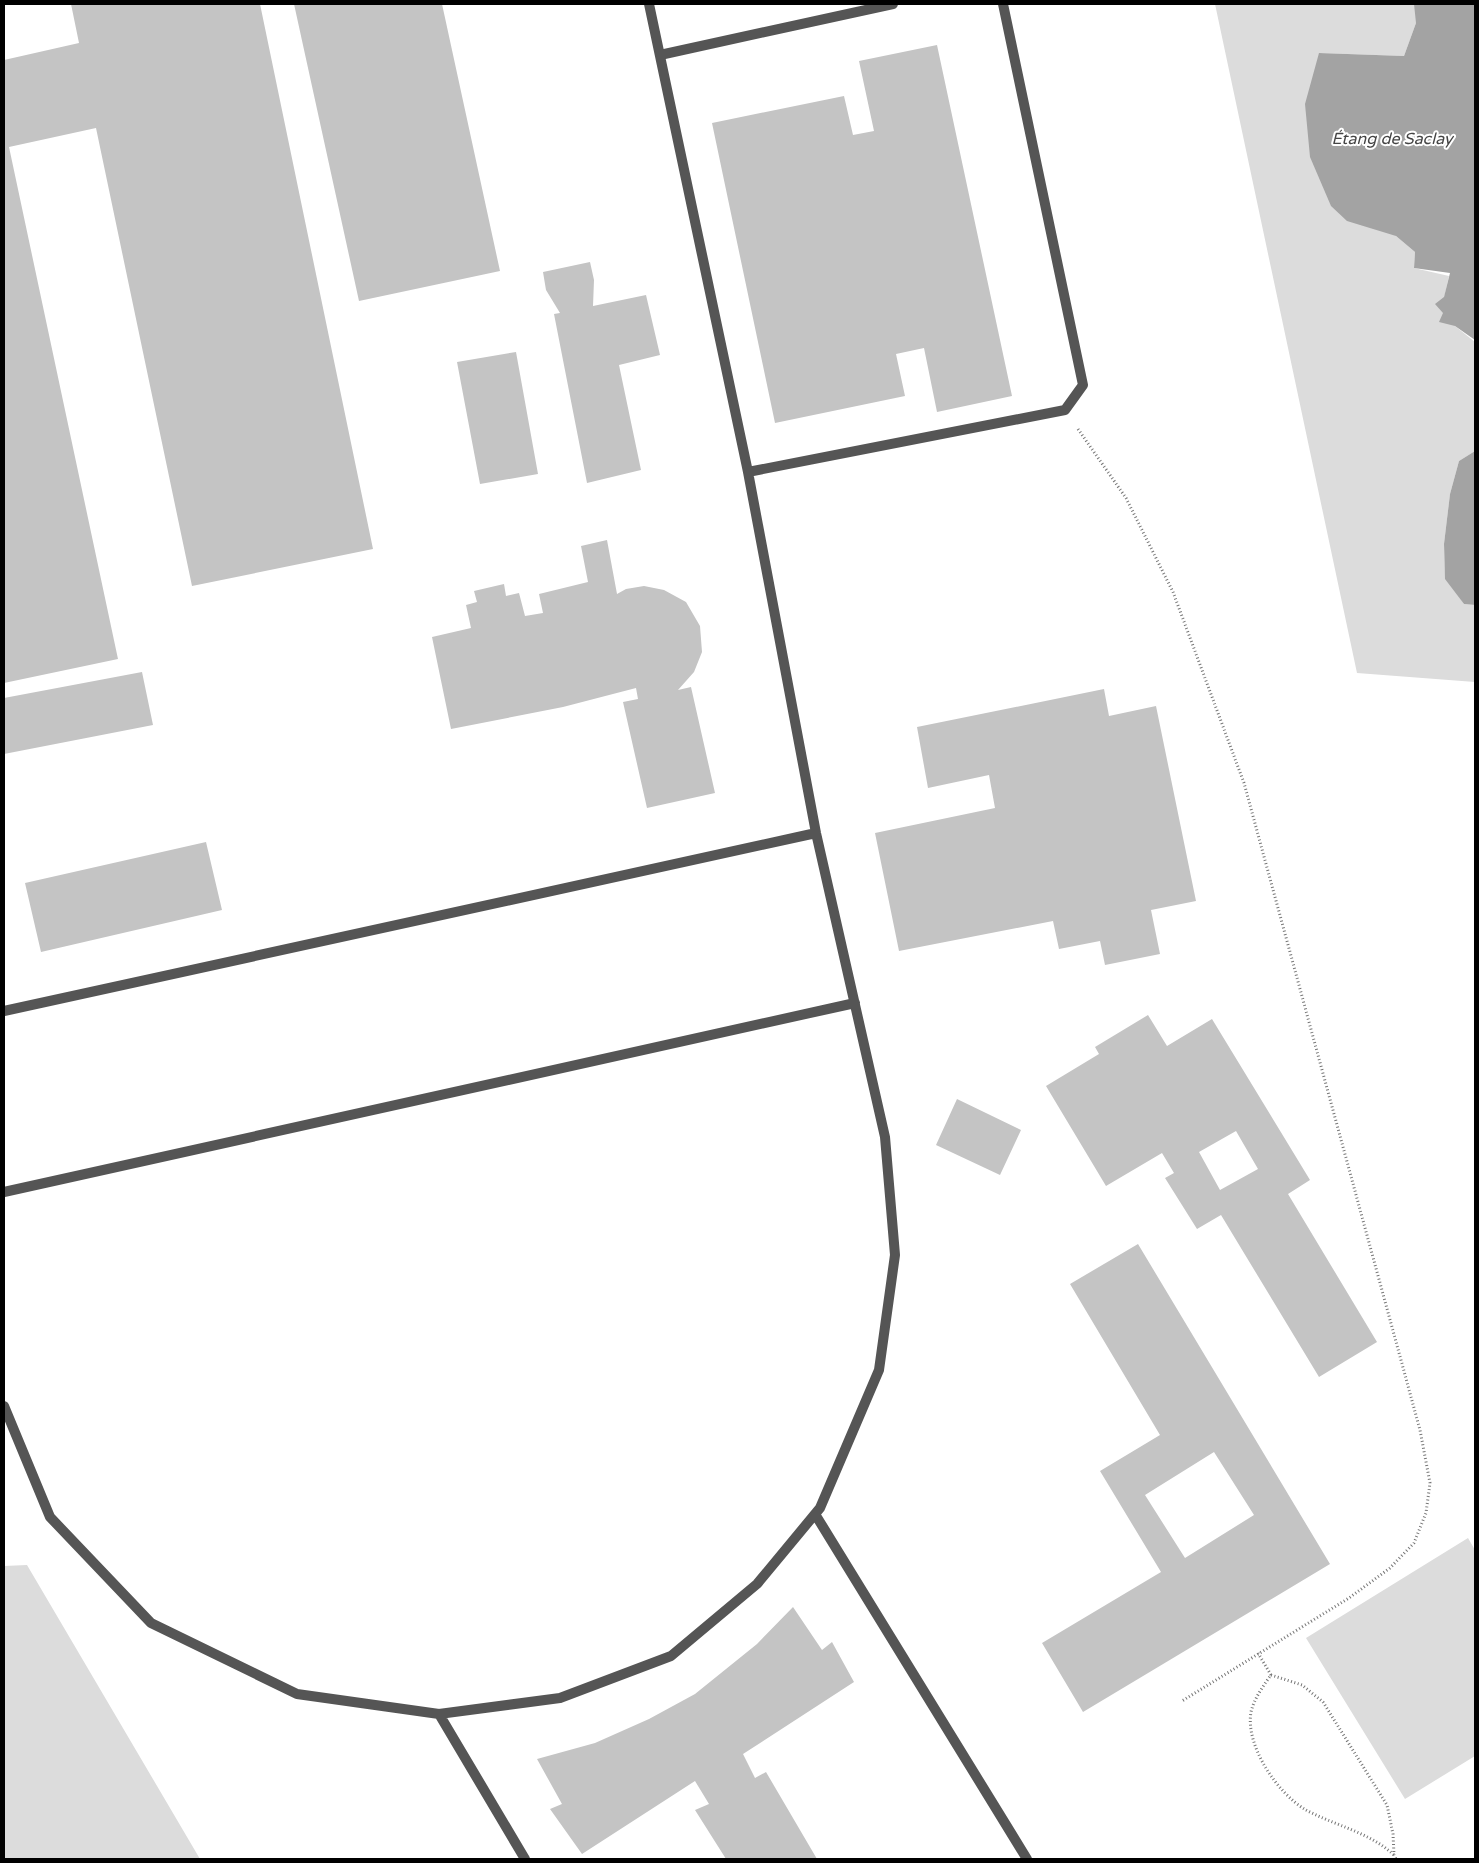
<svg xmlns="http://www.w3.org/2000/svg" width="1479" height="1863" font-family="'Varela Round',sans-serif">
  <rect width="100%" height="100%" fill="#fff"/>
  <!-- green -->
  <path fill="#dcdcdc" d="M1215 4H1427L1416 23 1404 56 1319 53 1396 236 1415 252 1414 268 1449 276 1444 298 1455 326 1475 342V451L1459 461 1450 494 1444 544 1445 575 1464 604 1475 605V682L1357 673Z
    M1468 1538 1475 1550V1756L1405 1799 1306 1638Z
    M27 1565 200 1859H4V1566Z"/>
  <!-- water -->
  <path fill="#a3a3a3" d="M1414 4H1475V340L1455 326 1439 322 1443 313 1435 304 1444 297 1450 273 1414 268 1415 252 1396 236 1347 221 1331 206 1310 157 1305 104 1319 53 1404 56 1416 23Z
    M1475 451V605L1464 604 1445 579 1444 544 1450 494 1459 461Z"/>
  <!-- building -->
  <path fill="#c4c4c4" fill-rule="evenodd" d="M71 4H260L373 549 192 586 96 128 9 147 118 659 4 683V60L79 43Z
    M294 4H442L500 271 359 301Z
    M937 45 1012 396 937 412 924 348 896 354 905 396 775 423 712 123 844 96 853 135 874 131 859 61Z
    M590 262 594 280 593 306 646 295 660 355 619 365 641 470 587 483 554 314 560 313 546 290 543 272Z
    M516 352 538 474 480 484 457 362Z
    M607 540 617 594 626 589 644 586 664 590 686 602 700 626 702 652 694 672 678 690 691 687 715 793 647 808 623 702 638 699 636 688 563 707 451 729 432 637 471 628 466 605 477 602 474 591 504 584 506 596 519 593 525 616 543 613 539 594 588 582 581 546Z
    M142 672 153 725 4 754V698Z
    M1104 689 1109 716 1156 706 1196 901 1151 910 1160 954 1105 965 1100 941 1059 949 1053 921 899 951 875 833 995 808 989 775 928 788 917 727Z
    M206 842 222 910 41 952 25 883Z
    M1148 1015 1167 1046 1212 1019 1310 1180 1288 1194 1377 1342 1319 1377 1221 1215 1197 1229 1165 1178 1174 1173 1162 1153 1106 1186 1046 1086 1099 1054 1095 1047ZM1236 1131 1258 1169 1220 1190 1199 1152Z
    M957 1099 1021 1130 1000 1175 936 1145Z
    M1138 1244 1330 1564 1083 1712 1042 1643 1161 1572 1100 1471 1160 1435 1070 1284ZM1214 1452 1254 1515 1185 1558 1145 1495Z
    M793 1607 822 1650 832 1642 854 1682 743 1754 755 1778 766 1772 817 1859H726L695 1810 709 1804 695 1781 582 1854 550 1809 562 1804 537 1759 595 1743 649 1719 695 1694 757 1644Z"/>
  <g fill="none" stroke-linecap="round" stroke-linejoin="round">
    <!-- path -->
    <path stroke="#777" stroke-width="3" stroke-dasharray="1 2.5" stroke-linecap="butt" d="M1078 429 1126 498 1173 592 1244 783 1420 1430 1430 1483 1426 1513 1414 1543 1390 1568 1349 1598 1182 1701
      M1258 1653 1271 1675C1263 1686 1254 1699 1251 1712 1245 1746 1278 1794 1306 1810 1336 1826 1369 1832 1394 1855
      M1271 1675 1302 1685 1323 1702 1387 1805 1393 1834 1394 1855 1396 1859"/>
    <!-- service -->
    <path stroke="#555" stroke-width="10" d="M660 55 893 4
      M748 472 1065 410 1083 385 1003 4
      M4 1011 816 833
      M4 1192 855 1003
      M4 1406 50 1517 151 1623 297 1694 439 1714 560 1698 671 1656 757 1584 820 1508 879 1370 895 1255 885 1137 816 833 748 472 649 4
      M815 1514 1027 1859
      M439 1714 525 1859"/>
  </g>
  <g text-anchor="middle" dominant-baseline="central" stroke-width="4" stroke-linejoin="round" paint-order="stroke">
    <!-- water labels -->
    <g font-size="16" font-style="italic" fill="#444" stroke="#fff">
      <text x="1392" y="139">Étang de Saclay</text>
    </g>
  </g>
  <!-- border -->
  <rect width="1479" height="1863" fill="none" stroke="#000000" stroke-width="10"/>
</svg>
